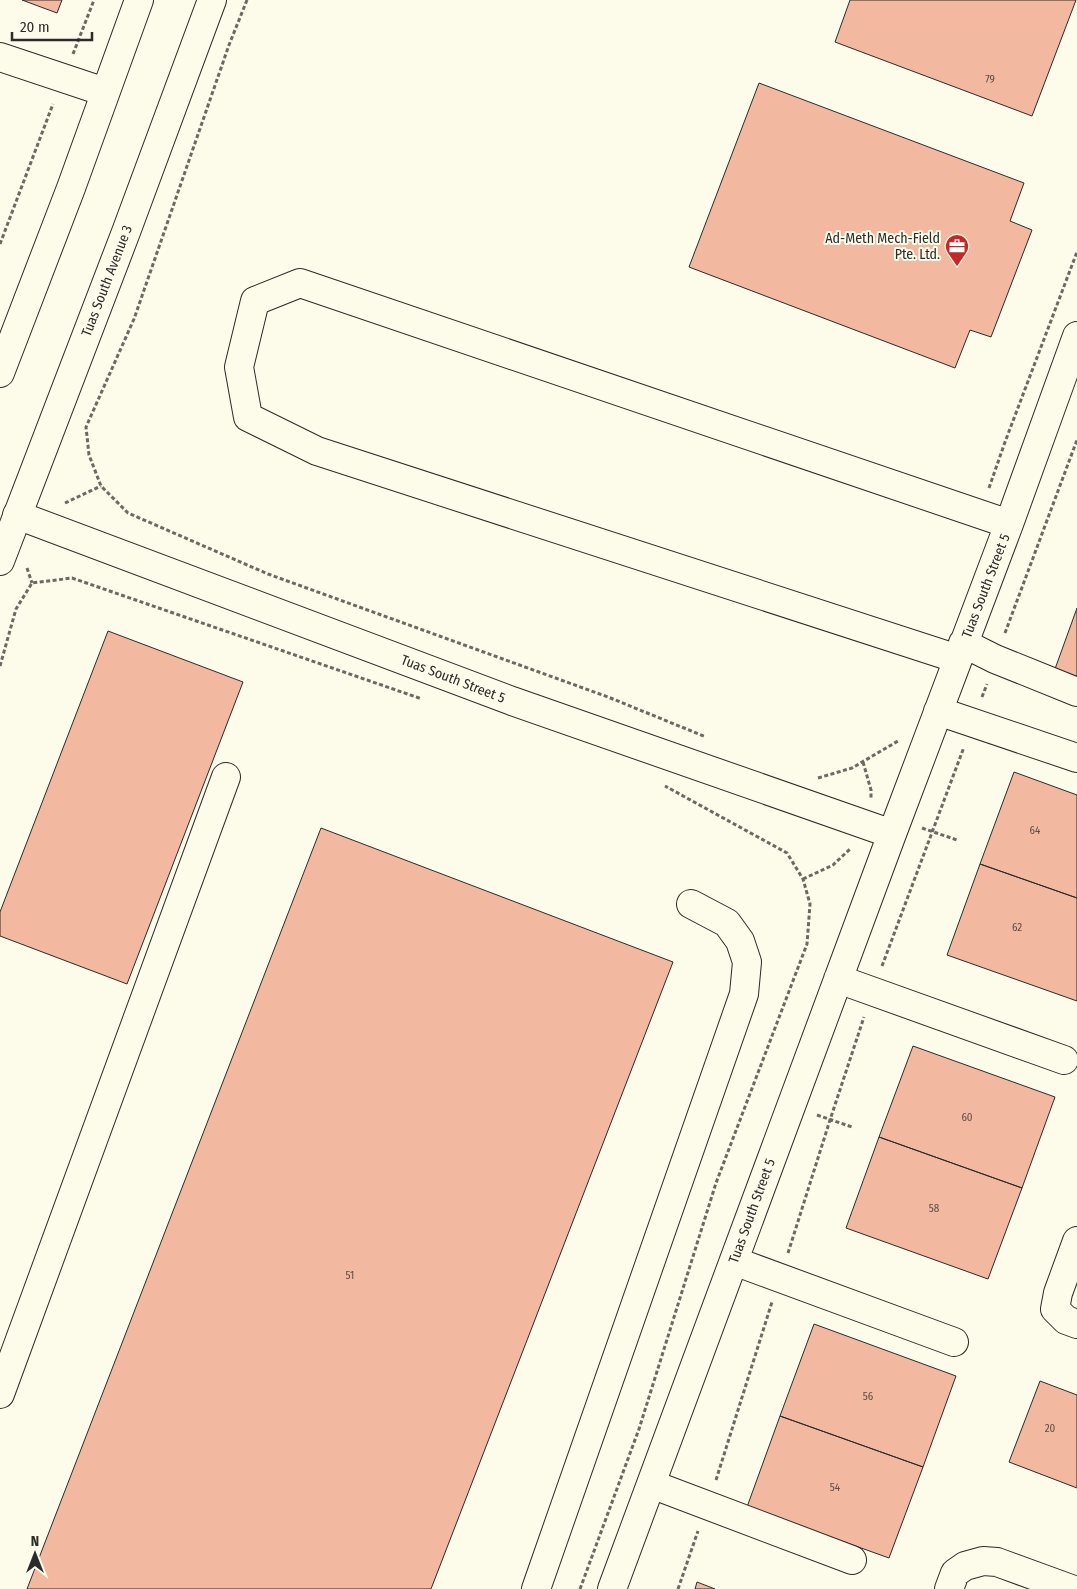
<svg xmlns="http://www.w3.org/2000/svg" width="1077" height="1589" font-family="'Fira Sans Condensed',sans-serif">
  <rect width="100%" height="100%" fill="#fdfbea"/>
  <!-- building -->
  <path fill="#f2b8a0" stroke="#2b2b2b" d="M22 0H62L57 13Z
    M850 0H1076L1032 116 835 42Z
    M759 83 1024 183 1010 221 1032 230 991 337 970 330 955 368 689 267Z
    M1077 608V690L1051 680Z
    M108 631 243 682 127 984 0 936V912Z
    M1014 772 1077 795V898L980 864Z
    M321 828 673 962 431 1589H27Z
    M980 864 1077 898V1001L947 955Z
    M913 1046 1055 1097 1022 1188 879 1137Z
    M879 1137 1022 1188 988 1279 846 1228Z
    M814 1324 956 1376 923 1467 780 1416Z
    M1040 1381 1077 1395V1488L1009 1462Z
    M780 1416 923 1467 889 1558 747 1507Z
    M697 1582 715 1589H695Z"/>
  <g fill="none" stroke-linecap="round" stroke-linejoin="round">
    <!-- minor casing -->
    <g stroke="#2b2b2b" stroke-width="30">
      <path id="minor" d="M0 57 105 92
        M17 515 512 701 892 834
        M963 643 995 659 1077 692
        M958 659 317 451 248 417 239 367 255 301 300 283 1009 524
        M938 711 1077 758
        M838 979 1064 1060
        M1077 1241 1058 1293 1055 1309 1066 1320 1077 1324
        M734 1261 954 1342
        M0 1394 226 777
        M651 1484 852 1560
        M536 1589 744 994 747 962 740 941 727 923 691 904
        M612 1589 892 834 1009 524 1077 336
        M949 1589 955 1573 965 1566 983 1561 997 1562 1071 1589"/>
    </g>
    <!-- major casing -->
    <g stroke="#2b2b2b" stroke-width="30">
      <path id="major" d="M0 373 71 188 139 0
        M0 561 126 232 212 0"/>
    </g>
    <!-- path -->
    <path stroke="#6a6964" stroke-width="3" stroke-dasharray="4 2.5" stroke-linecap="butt" d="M247 0 229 45 134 319 86 427 89 455 101 486 128 513 268 574 608 697 706 737
      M73 54 94 0
      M0 244 53 104
      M989 488 1005 442 1077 252
      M65 503 101 486
      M27 568 32 583
      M1005 633 1077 440
      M0 666 16 609 32 583 72 578 422 699
      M982 697 987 684
      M863 762 871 790V798
      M818 778 852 768 898 741
      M922 828 957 840
      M803 879 833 865 850 849
      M882 966 964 747
      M817 1115 852 1127
      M788 1253 830 1120 864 1017
      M716 1480 772 1302
      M580 1589 639 1429 716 1183 807 944 810 904 803 879 787 853 665 786
      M678 1589 698 1531"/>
    <!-- minor -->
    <use href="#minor" stroke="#fdfbea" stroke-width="28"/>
    <!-- major -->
    <use href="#major" stroke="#fdfbea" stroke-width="28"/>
  </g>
  <!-- icons -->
  <defs>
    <g id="office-pin" transform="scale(1.25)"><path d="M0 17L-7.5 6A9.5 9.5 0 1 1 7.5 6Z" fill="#c62828" stroke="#fdfbea"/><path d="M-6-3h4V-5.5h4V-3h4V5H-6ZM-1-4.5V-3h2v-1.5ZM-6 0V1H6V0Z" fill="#fff"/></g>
  </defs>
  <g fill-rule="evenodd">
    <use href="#office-pin" x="957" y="246"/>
  </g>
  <g text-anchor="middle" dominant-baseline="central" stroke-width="4" stroke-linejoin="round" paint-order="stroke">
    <!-- number labels -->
    <g font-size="11" fill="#5d4e48">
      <text x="990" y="79">79</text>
      <text x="1035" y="830">64</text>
      <text x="1017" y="927">62</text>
      <text x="967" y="1117">60</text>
      <text x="934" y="1208">58</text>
      <text x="350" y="1275">51</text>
      <text x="868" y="1396">56</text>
      <text x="1050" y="1428">20</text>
      <text x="835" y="1487">54</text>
    </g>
    <!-- poi labels -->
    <g font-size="14" fill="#2b2b2b" stroke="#fdfbea" text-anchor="end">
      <text x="940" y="238">Ad-Meth Mech-Field<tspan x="940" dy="16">Pte. Ltd.</tspan></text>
    </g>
    <!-- street labels -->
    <g font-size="14" fill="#2b2b2b" stroke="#fdfbea">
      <text transform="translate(107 281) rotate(-69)">Tuas South Avenue 3</text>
      <text transform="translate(986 586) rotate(-69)">Tuas South Street 5</text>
      <text transform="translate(453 679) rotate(21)">Tuas South Street 5</text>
      <text transform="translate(752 1211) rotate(-70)">Tuas South Street 5</text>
    </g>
  </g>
  <!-- north arrow -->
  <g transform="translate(35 1554)" stroke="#fdfbea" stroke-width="4" paint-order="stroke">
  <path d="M0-4L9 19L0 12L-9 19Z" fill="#2b2b2b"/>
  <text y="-8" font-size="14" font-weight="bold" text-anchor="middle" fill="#2b2b2b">N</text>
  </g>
  <!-- scale -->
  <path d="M12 32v8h80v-8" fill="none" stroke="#2b2b2b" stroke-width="2.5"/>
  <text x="20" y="32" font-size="15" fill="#2b2b2b" stroke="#fdfbea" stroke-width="4" paint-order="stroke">20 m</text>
</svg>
